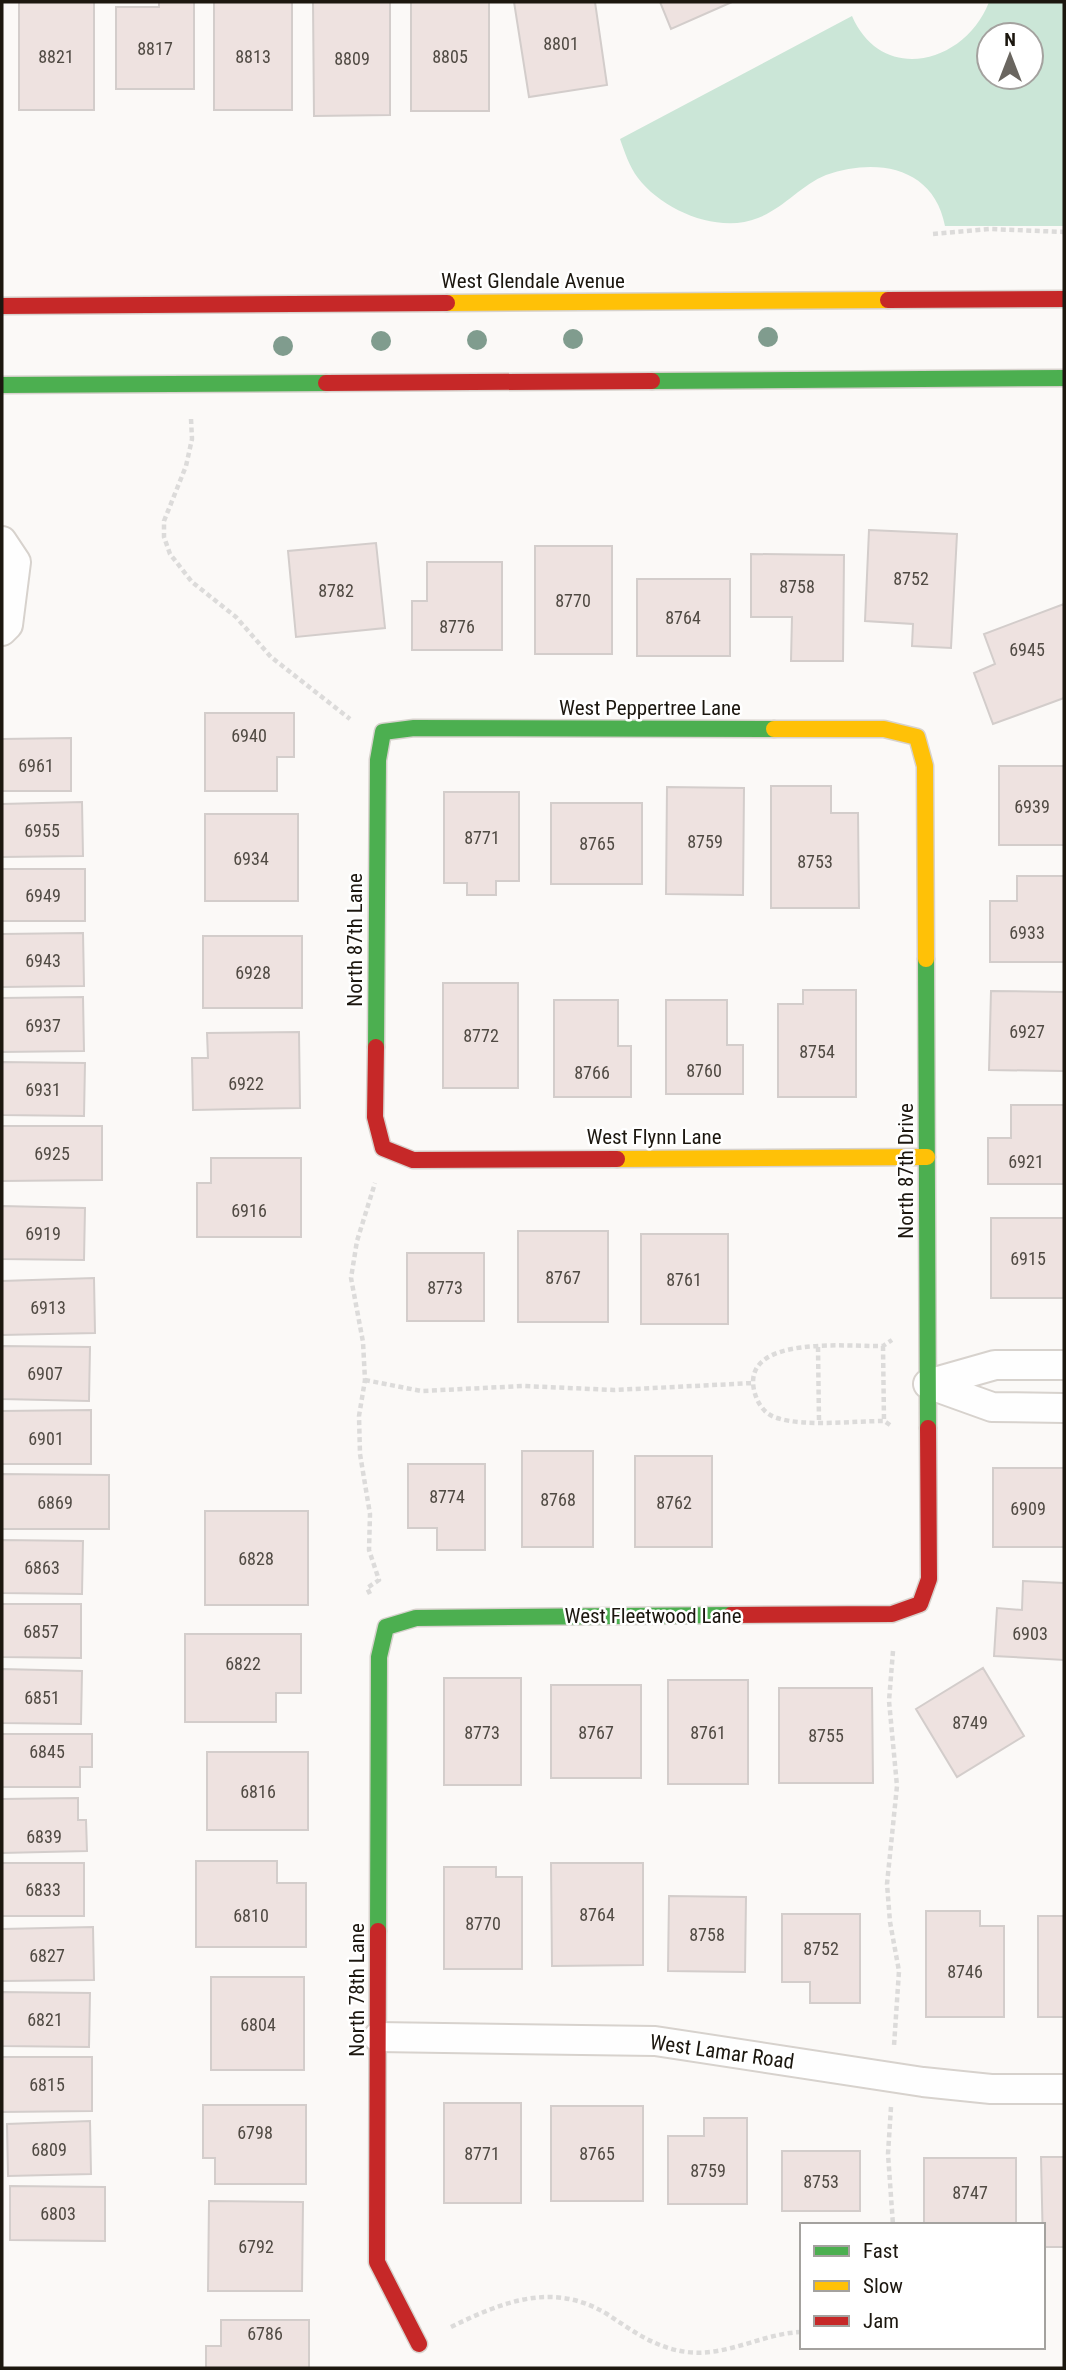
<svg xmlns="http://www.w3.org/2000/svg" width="1066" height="2370" font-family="'Roboto Condensed',sans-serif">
  <rect width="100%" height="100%" fill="#fbf9f7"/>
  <!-- grass -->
  <path fill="#cbe6d7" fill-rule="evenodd" d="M989 2H1064V226H945C934 167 877 157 826 175 801 185 784 208 758 218 719 234 663 211 638 178 629 166 625 153 620 139L852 16C882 85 965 64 989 2ZM989 35H1031V77H989Z"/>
  <!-- building -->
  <path fill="#eee2e0" stroke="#d3cdcb" stroke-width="2" d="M19 2H94V110H19Z
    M159 2H194V89H116V7H159Z
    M214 2H292V110H214Z
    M313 2H390V115L314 116Z
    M411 2H489V111H411Z
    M514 2H595L607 85 529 97Z
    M660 2H732L671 29Z
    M869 530 957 534 951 648 912 646 913 624 865 621Z
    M376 543 385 628 296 637 288 551Z
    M535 546H612V654H535Z
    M751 554 844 555 843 661H791L792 617H751Z
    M427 562H502V650H412V601H427Z
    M637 579H730V656H637Z
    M1064 604V698L993 724 974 673 995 664 984 634Z
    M205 713H294V757H277V791H205Z
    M71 738V791H2V739Z
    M999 766H1064V845H999Z
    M771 786H831V813H858L859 908H771Z
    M667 787 744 788 743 895 666 894Z
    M444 792H519V881H496V895H467V883H444Z
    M82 802 83 856 2 857V804Z
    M551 803H642V884H551Z
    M205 814H298V901H205Z
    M2 869H85V921H2Z
    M1017 876H1064V962H990V901H1017Z
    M83 933 84 986 2 987V934Z
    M203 936H302V1008H203Z
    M443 983H518V1088H443Z
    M803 990H856V1097H778V1004H803Z
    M991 991 1064 992V1071L989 1070Z
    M83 997 84 1051 2 1052V998Z
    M554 1000H618V1046H631V1097H554Z
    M666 1000H727V1045H743V1094H666Z
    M299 1032 300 1108 193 1110 192 1058H208L207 1033Z
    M2 1062 85 1063 84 1116 2 1115Z
    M1011 1105H1064V1184H988V1138H1011Z
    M2 1126H102V1180L2 1181Z
    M211 1158H301V1237H197V1183H211Z
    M2 1206 85 1208 84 1260 2 1259Z
    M991 1218H1064V1298H991Z
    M518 1231H608V1322H518Z
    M641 1234H728V1324H641Z
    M407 1253H484V1321H407Z
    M94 1278 95 1333 2 1335V1281Z
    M2 1346 90 1347 89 1401 2 1399Z
    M91 1410V1464H2V1411Z
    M522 1451H593V1547H522Z
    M635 1456H712V1547H635Z
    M408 1464H485V1550H437V1528H408Z
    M993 1468H1064V1547H993Z
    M2 1474 109 1475V1529H2Z
    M205 1511H308V1605H205Z
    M2 1540 83 1541 82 1594 2 1593Z
    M1023 1581 1064 1583V1660L994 1656 997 1608 1022 1610Z
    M2 1604H81V1658L2 1657Z
    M185 1634H301V1693H276V1722H185Z
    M983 1668 1024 1736 957 1777 916 1709Z
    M2 1669 82 1671 81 1724 2 1723Z
    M444 1678H521V1785H444Z
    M668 1680H748V1784H668Z
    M551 1685H641V1778H551Z
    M779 1688H872L873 1783H779Z
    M2 1734H92V1767H80V1787H2Z
    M207 1752H308V1830H207Z
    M78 1798V1820H86L87 1851 2 1853V1799Z
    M196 1861H277V1883H306V1947H196Z
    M2 1863H84V1916H2Z
    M551 1863H643V1965L552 1966Z
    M444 1867H496V1877H522V1969H444Z
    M669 1896 746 1897 745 1972 668 1971Z
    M926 1911H980V1926H1004V2017H926Z
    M782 1914H860V2003H810V1982H782Z
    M1038 1916H1064V2017H1038Z
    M93 1927 94 1980 2 1981V1929Z
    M211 1977H304V2070H211Z
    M2 1992 90 1993 89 2047 2 2046Z
    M2 2057H92V2111L2 2112Z
    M444 2103H521V2203H444Z
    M203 2105H306V2184H215V2158H203Z
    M551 2106H643V2201H551Z
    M704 2118H747V2204H668V2136H704Z
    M90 2121 91 2174 8 2176 7 2124Z
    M782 2151H860V2211H782Z
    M1041 2157H1064V2247H1043Z
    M924 2158H1016V2225H924Z
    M10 2186 105 2187V2241L10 2240Z
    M209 2201 303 2202 302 2291H208Z
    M221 2320H309V2368H206V2346H221Z"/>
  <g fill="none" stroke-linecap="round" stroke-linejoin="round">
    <!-- street casing -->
    <g stroke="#d7d2cd" stroke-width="32">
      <path id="street" d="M2 541 16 562 8 625 2 631
        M928 1384 992 1407 1064 1408
        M928 1384 995 1365H1064
        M378 2037 655 2041 923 2082 991 2089H1064"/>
    </g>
    <!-- fast casing -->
    <g stroke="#d7d2cd" stroke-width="19">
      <path id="fast" d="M652 381 1064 378
        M2 385 326 383
        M926 959 928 1428
        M376 1047 378 760 383 732 414 728 774 729
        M378 1931 379 1657 386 1627 416 1618 731 1615"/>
    </g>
    <!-- slow casing -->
    <g stroke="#d7d2cd" stroke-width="19">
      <path id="slow" d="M447 303 888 300
        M774 729H884L917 737 925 766 926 959
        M617 1159 927 1157"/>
    </g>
    <!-- jam casing -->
    <g stroke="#d7d2cd" stroke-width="19">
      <path id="jam" d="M888 300 1064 299
        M2 306 447 303
        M326 383 652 381
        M376 1047 375 1117 383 1148 413 1160 617 1159
        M731 1615 892 1614 920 1604 929 1579 928 1428
        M378 1931 377 2262 419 2344"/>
    </g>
    <!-- path -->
    <path stroke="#dcdbda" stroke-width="4.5" stroke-dasharray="5 3.5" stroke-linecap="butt" d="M933 234 990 229 1064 232
      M191 419 192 439 186 466 164 521V537L170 554 192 582 236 617 271 657 350 719
      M883 1346 884 1421
      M818 1347 819 1421
      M365 1380 421 1391 524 1386 614 1390 753 1383
      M890 1425 884 1421C854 1421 805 1427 777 1418 764 1414 757 1403 754 1390 742 1334 850 1347 883 1346L892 1340
      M370 1594 367 1588 379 1580 369 1550 370 1514 360 1454 359 1416 365 1380 363 1342 351 1278 357 1241 375 1183
      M893 1651 889 1701 897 1786 887 1884 890 1922 899 1971 894 2046
      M891 2107 888 2154 893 2225
      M451 2327C502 2302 553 2281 607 2314 633 2331 655 2348 687 2352 727 2357 763 2333 802 2332"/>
    <!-- street -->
    <use href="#street" stroke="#fefefe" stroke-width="28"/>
    <!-- fast -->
    <use href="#fast" stroke="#4caf50" stroke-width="16"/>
    <!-- slow -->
    <use href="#slow" stroke="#ffc107" stroke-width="16"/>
    <!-- jam -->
    <use href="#jam" stroke="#c62828" stroke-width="16"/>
  </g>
  <!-- trees -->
  <g fill="#809c8e">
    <circle cx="768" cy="337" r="10"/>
    <circle cx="573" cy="339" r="10"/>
    <circle cx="477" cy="340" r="10"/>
    <circle cx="381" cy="341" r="10"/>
    <circle cx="283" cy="346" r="10"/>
  </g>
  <g text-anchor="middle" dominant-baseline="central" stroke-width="5" stroke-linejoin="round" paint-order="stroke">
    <!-- number labels -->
    <g font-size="18" fill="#504a43">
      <text x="561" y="43">8801</text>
      <text x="155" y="48">8817</text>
      <text x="56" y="56">8821</text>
      <text x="253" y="56">8813</text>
      <text x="450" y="56">8805</text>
      <text x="352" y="58">8809</text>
      <text x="911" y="578">8752</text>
      <text x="797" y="586">8758</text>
      <text x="336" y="590">8782</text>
      <text x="573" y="600">8770</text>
      <text x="683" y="617">8764</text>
      <text x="457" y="626">8776</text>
      <text x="1027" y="649">6945</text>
      <text x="249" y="735">6940</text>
      <text x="36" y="765">6961</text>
      <text x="1032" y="806">6939</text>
      <text x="42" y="830">6955</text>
      <text x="482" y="837">8771</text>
      <text x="705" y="841">8759</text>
      <text x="597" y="843">8765</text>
      <text x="251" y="858">6934</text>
      <text x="815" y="861">8753</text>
      <text x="43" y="895">6949</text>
      <text x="1027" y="932">6933</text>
      <text x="43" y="960">6943</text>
      <text x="253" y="972">6928</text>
      <text x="43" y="1025">6937</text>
      <text x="1027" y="1031">6927</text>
      <text x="481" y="1035">8772</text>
      <text x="817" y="1051">8754</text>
      <text x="704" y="1070">8760</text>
      <text x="592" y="1072">8766</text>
      <text x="246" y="1083">6922</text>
      <text x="43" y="1089">6931</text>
      <text x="52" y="1153">6925</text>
      <text x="1026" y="1161">6921</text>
      <text x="249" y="1210">6916</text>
      <text x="43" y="1233">6919</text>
      <text x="1028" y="1258">6915</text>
      <text x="563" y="1277">8767</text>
      <text x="684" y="1279">8761</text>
      <text x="445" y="1287">8773</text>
      <text x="48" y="1307">6913</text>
      <text x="45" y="1373">6907</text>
      <text x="46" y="1438">6901</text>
      <text x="447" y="1496">8774</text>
      <text x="558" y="1499">8768</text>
      <text x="55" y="1502">6869</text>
      <text x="674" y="1502">8762</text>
      <text x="1028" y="1508">6909</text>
      <text x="256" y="1558">6828</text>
      <text x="42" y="1567">6863</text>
      <text x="41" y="1631">6857</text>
      <text x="1030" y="1633">6903</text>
      <text x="243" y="1663">6822</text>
      <text x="42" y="1697">6851</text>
      <text x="970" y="1722">8749</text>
      <text x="482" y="1732">8773</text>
      <text x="596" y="1732">8767</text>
      <text x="708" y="1732">8761</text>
      <text x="826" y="1735">8755</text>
      <text x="47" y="1751">6845</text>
      <text x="258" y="1791">6816</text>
      <text x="44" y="1836">6839</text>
      <text x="43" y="1889">6833</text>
      <text x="597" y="1914">8764</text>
      <text x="251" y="1915">6810</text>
      <text x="483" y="1923">8770</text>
      <text x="707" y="1934">8758</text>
      <text x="821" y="1948">8752</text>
      <text x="47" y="1955">6827</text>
      <text x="965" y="1971">8746</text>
      <text x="45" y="2019">6821</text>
      <text x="258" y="2024">6804</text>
      <text x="47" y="2084">6815</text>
      <text x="255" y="2132">6798</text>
      <text x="49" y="2149">6809</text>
      <text x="482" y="2153">8771</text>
      <text x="597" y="2153">8765</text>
      <text x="708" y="2170">8759</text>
      <text x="821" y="2181">8753</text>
      <text x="970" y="2192">8747</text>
      <text x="58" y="2213">6803</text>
      <text x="256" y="2246">6792</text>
      <text x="265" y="2333">6786</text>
    </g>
    <!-- street labels -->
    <g font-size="21" fill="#1c170f" stroke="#fff">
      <text x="533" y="281">West Glendale Avenue</text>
      <text x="650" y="708">West Peppertree Lane</text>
      <text transform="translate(355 940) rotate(-90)">North 87th Lane</text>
      <text x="654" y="1137">West Flynn Lane</text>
      <text transform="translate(906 1171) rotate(-90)">North 87th Drive</text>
      <text x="653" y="1616">West Fleetwood Lane</text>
      <text transform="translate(357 1990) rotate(-90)">North 78th Lane</text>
      <text transform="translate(722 2052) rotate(8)">West Lamar Road</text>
    </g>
  </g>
  <!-- border -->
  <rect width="1066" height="2370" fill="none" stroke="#1c170f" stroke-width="7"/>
  <!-- legend -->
  <rect x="800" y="2223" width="245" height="126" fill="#ffffff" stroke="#a4a29f" stroke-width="2"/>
  <rect x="814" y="2246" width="35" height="10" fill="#4caf50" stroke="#a4a29f" stroke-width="2"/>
  <text x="863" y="2258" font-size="21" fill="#1c170f">Fast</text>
  <rect x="814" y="2281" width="35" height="10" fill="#ffc107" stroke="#a4a29f" stroke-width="2"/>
  <text x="863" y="2293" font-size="21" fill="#1c170f">Slow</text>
  <rect x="814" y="2316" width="35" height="10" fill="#c62828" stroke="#a4a29f" stroke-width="2"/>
  <text x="863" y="2328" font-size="21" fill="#1c170f">Jam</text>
  <!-- north arrow -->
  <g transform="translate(1010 56)"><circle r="33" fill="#ffffff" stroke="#a4a29f" stroke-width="2"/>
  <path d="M0-5L12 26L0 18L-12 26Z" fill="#6a6660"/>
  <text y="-10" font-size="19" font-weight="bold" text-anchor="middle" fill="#1c170f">N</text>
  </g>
</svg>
